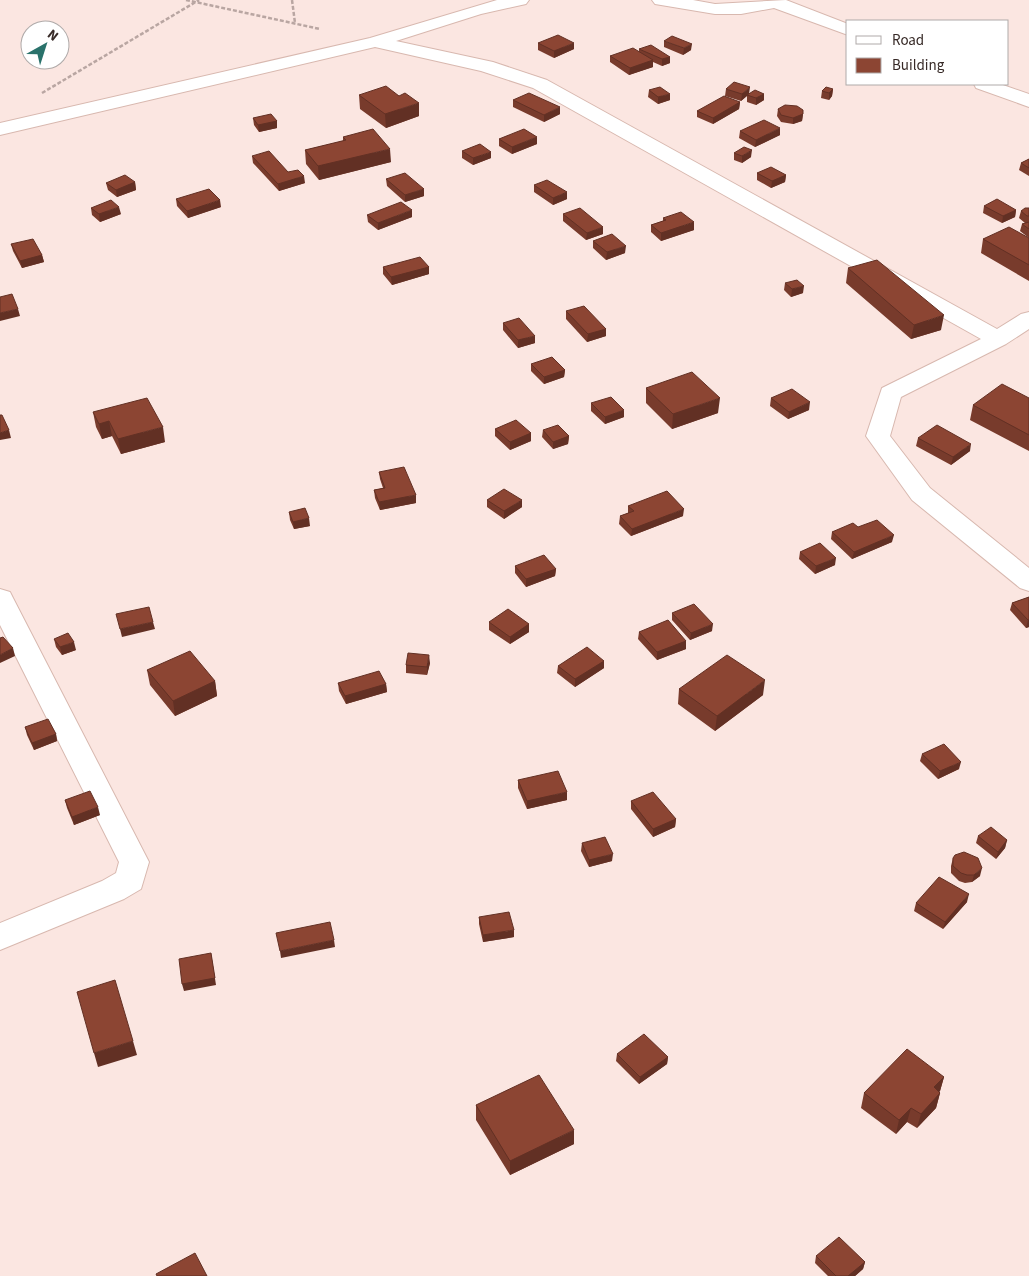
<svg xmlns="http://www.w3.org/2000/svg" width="1029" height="1276" font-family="'Source Sans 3',sans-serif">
  <rect width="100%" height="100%" fill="#fbe6e1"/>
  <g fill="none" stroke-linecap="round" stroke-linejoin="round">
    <!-- minor casing -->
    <g stroke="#d8b8af" stroke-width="2">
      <path id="minor" d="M497 0H529L526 4 481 14 396 41 493 62 547 80 997 329 1021 314 1029 312V329L1006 344 901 397 890 436 930 488 1029 568V591L1020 588 912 500 866 436 882 388 981 339 533 88 481 71 375 47 0 135V123L370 38Z
        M652 0H693L715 4 786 0 848 24V35L774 8 741 14H715L655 4Z
        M974 84H1000L1029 94V107L976 88Z
        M0 589 10 592 13 598 149 862 141 889 124 899 0 950V923L102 881 116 873 119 862 0 625Z"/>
    </g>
    <!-- path -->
    <path stroke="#b9a6a2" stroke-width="2.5" stroke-dasharray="4 2" stroke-linecap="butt" d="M186 0 320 29
      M292 0 295 23
      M42 93 199 0"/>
    <!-- minor -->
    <use href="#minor" fill="#fff" fill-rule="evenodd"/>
  </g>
  <!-- wall -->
  <path fill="#783b2c" d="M664 41 691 50 683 55 664 47Z
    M538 43 574 49 554 58 538 50Z
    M639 49 670 57V63L662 66 653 62V67L629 75 610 62V56L639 51Z
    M726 89 749 94H764V100L756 105 747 102V96L741 101 725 96Z
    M833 89 832 96 829 100 821 98 822 91Z
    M649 90 670 100 658 104 648 97Z
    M359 95 419 116 386 128 360 109Z
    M513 100 560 114 544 122 513 107Z
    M740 102 739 109 713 124 697 117V111Z
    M778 109 803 114 802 121 793 124 781 122 777 116Z
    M253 118 277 121V128L259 132 254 125Z
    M740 131 780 135 755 147 739 138Z
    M343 137 391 162 319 180 306 164 305 150 343 141Z
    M499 139 537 144 512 154 499 146Z
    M462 151 491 158 473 165 462 158Z
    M734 153 751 157 742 163 734 160Z
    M252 156 288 172 305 183 279 191 253 163Z
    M1029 159V176L1019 170 1021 163Z
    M757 173 786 175 785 182 771 188 757 180Z
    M386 179 424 196 405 202 387 186Z
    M135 182 136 190 117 197 108 190 106 183Z
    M534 185 567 199 553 205 534 192Z
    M176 199 221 207 188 218 177 206Z
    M984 206 1016 210 1015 217 1002 223 983 213Z
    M91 208 121 214 100 222 92 215Z
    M1029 208V238L1020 231 1022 224 1025 223 1019 218 1021 211Z
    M563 214 603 234 586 240 563 221Z
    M367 215 412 217 378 230 368 222Z
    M663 218 694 230 661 241 651 232V225L663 221Z
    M1029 238V281L981 253 983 239Z
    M593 241 625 253 606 260 593 248Z
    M11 244 42 255 44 262 22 268 13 251Z
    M383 267H429V274L392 285 383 274Z
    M848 268 941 330 911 339 846 283Z
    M785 283 803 293 791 297 784 290Z
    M566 311 606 329V336L587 342 566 319Z
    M503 323 535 343 518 348 503 330Z
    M531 364 565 370 564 377 544 384 531 371Z
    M646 388 718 413 672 429 646 403Z
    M771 398 809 410 788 419 770 406Z
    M1029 398V451L970 420 973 405Z
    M591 403 624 417 605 424 591 411Z
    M93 412 165 442 121 454 112 436 102 439 96 427Z
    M495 429 531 433V441L510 450 495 436Z
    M543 430 569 436 568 444 553 449 542 437Z
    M918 438 970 451 951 465 916 446Z
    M379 472 416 503 380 510 375 498 374 490 383 488 380 479Z
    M487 500 522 507 504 519 487 507Z
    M628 506 683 516 631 536 619 524 620 516 628 513Z
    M289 512 310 526 294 529 290 520Z
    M858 527 892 542 852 559 831 539 832 532Z
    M800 552 835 565 815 574 799 559Z
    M515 566 556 569 555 576 526 587 515 573Z
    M1029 597V627L1026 628 1010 610 1012 603Z
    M672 613 712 631 690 640 672 620Z
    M489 622 529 624V632L510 644 489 630Z
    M639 632 686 641V649L657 660 638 639Z
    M54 639 76 650 62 655 56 647Z
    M604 661V668L575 687 557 673 558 666Z
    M430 663 427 675 406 673V665Z
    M147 670 215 681 217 696 175 716 150 685Z
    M338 683 386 684 387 692 346 704 339 691Z
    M679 689 763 695 715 731 678 704Z
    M25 727 56 734 57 741 34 750 27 735Z
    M922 754 959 769 938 779 920 761Z
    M518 780 567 800 527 809 518 788Z
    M65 800 100 815 74 825 67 808Z
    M631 801 676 819 675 827 653 837 631 809Z
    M978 836 1007 840 1005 848 996 859 976 843Z
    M582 843 612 861 589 867 581 851Z
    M953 858 980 876 972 882 965 883 959 881 951 873V866Z
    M967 902 943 929 914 911 916 903Z
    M479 917 514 937 483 942 479 924Z
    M617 1054 668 1057 667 1064 639 1084 616 1061Z
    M944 1077 940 1091 939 1092 940 1093 936 1108 917 1128 907 1122 896 1134 861 1108 864 1093Z
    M476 1105 574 1144 510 1175 476 1120Z
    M816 1256 865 1262 863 1269 855 1276H828L815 1263Z"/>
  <!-- shaded-wall -->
  <path fill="#623024" d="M574 43V49L554 58V51Z
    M692 44 691 50 683 55 684 48Z
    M670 57V63L662 66V59Z
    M653 60V67L629 75 630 68Z
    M750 87 749 94 741 101 742 94Z
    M833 89 832 96 829 100V93Z
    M670 94V100L658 104V97Z
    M764 94V100L756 105V98Z
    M740 102 739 109 713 124V118Z
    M419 103V116L386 128 385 114Z
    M560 107V114L544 122V115Z
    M803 114 802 121 793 124V118Z
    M277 121V128L259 132 258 125Z
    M780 128V135L755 147 756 140Z
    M537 137V144L512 154V147Z
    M390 149 391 162 319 180 318 166Z
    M752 150 751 157 742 163V156Z
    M491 152V158L473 165V158Z
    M786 175 785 182 771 188 772 181Z
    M304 176 305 183 279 191 278 184Z
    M135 182 136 190 117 197 116 190Z
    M424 189V196L405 202V195Z
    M567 192V199L553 205V198Z
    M220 200 221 207 188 218 187 211Z
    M119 207 121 214 100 222 99 214Z
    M412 210V217L378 230V223Z
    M1016 210 1015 217 1002 223 1003 216Z
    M694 222V230L661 241V233Z
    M603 227V234L586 240 587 233Z
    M626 246 625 253 606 260 607 252Z
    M42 255 44 262 22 268 20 261Z
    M429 267V274L392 285 391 277Z
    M804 286 803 293 791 297 792 289Z
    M18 309 20 316 0 321V313Z
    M944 315 941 330 911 339 914 325Z
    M606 329V336L587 342 588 334Z
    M535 336V343L518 348V340Z
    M565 370 564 377 544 384V377Z
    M720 398 718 413 672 429 673 414Z
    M810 402 809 410 788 419 789 412Z
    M624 410V417L605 424V417Z
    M109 421 112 436 102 439 99 424Z
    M163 427 165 442 121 454 118 439Z
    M9 430 11 438 0 440V433Z
    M531 433V441L510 450V442Z
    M569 436 568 444 553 449V442Z
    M971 444 970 451 951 465 953 457Z
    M416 495V503L380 510 379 502Z
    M522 500V507L504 519V511Z
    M684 509 683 516 631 536 632 529Z
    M309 518 310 526 294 529 293 522Z
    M894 535 892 542 852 559 854 552Z
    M836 558 835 565 815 574 816 566Z
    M556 569 555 576 526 587V579Z
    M1028 620H1029V627L1026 628Z
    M153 622 155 629 122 637 120 629Z
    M529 624V632L510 644V637Z
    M713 624 712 631 690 640 691 633Z
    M686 641V649L657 660V652Z
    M74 642 76 650 62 655 60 647Z
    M13 648 15 656 0 663V655Z
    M429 655 430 663 427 675V667Z
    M604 661V668L575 687V679Z
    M765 680 763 695 715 731 717 716Z
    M215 681 217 696 175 716 173 701Z
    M386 684 387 692 346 704 345 696Z
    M56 734 57 741 34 750 32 743Z
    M961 762 959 769 938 779 940 771Z
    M567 792V800L527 809V801Z
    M98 807 100 815 74 825 72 817Z
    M676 819 675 827 653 837V829Z
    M1007 840 1005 848 996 859 998 852Z
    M613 854 612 861 589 867V860Z
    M982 868 980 876 972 882 974 875Z
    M969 894 967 902 943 929 945 922Z
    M514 930V937L483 942V935Z
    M334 940 335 947 281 958 280 951Z
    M211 953 216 985 184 991 182 984Z
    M133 1041 137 1055 98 1067 94 1053Z
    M668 1057 667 1064 639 1084 640 1077Z
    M944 1077 940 1091 930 1101 934 1087Z
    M940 1093 936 1108 917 1128 921 1114Z
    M911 1108 907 1122 896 1134 899 1120Z
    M574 1130V1144L510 1175V1161Z
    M865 1262 863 1269 855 1276H848Z"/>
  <!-- building -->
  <path fill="#8c4533" stroke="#623024" d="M558 35 574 43 554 51 538 43Z
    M672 36 692 44 684 48 664 41Z
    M651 45 670 57 662 59 639 49Z
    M633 48 653 60 630 68 610 56Z
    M734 82 750 87 742 94 726 89Z
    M386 86 399 96 405 93 419 103 385 114 359 95Z
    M660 87 670 94 658 97 649 90Z
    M826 87 833 89 829 93 822 91Z
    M755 90 764 94 756 98 747 95Z
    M529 93 560 107 544 115 513 100Z
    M724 96 740 102 713 118 697 111Z
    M785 105 797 106 803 110V114L793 118 781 115 778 109Z
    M271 114 277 121 258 125 253 118Z
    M764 120 780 128 756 140 740 131Z
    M373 129 390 149 318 166 305 150 346 140 343 137Z
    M524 129 537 137 512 147 499 139Z
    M480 144 491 152 473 158 462 151Z
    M744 147 752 150 742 156 734 153Z
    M269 151 288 172 298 170 304 176 278 184 252 156Z
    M1029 159V168L1021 163Z
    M771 167 786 175 772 181 757 173Z
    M405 173 424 189 405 195 386 179Z
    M125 175 135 182 116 190 106 183Z
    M547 180 567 192 553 198 534 185Z
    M209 189 220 200 187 211 176 199Z
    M997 199 1016 210 1003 216 984 206Z
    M111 200 119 207 99 214 91 208Z
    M401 202 412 210 378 223 367 215Z
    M580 208 603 227 587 233 563 214Z
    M1025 208H1029V216H1027L1021 211Z
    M681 212 694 222 661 233 651 225 666 220 663 218Z
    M1029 222V229L1022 224Z
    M1009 227 1029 238V265L983 239Z
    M612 234 626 246 607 252 593 241Z
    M33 239 42 255 20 261 11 244Z
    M420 257 429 267 391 277 383 267Z
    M877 260 944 315 914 325 848 268Z
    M797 280 804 286 792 289 785 283Z
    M12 294 18 309 0 313V297Z
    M584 306 606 329 588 334 566 311Z
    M519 318 535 336 518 340 503 323Z
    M552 357 565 370 544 377 531 364Z
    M692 372 720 398 673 414 646 388Z
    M1002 384 1029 398V435L973 405Z
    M792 389 810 402 789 412 771 398Z
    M611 397 624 410 605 417 591 403Z
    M147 398 163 427 118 439 109 421 99 424 93 412Z
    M0 415H2L9 430 0 433Z
    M516 420 531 433 510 442 495 429Z
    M558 425 569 436 553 442 543 430Z
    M937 425 971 444 953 457 918 438Z
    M404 467 416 495 379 502 374 490 385 488 379 472Z
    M504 489 522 500 504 511 487 500Z
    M667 491 684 509 632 529 620 516 634 511 628 506Z
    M305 508 309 518 293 522 289 512Z
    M877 520 894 535 854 552 832 532 853 523 858 527Z
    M820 543 836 558 816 566 800 552Z
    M544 555 556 569 526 579 515 566Z
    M1029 597V620H1028L1012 603Z
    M694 604 713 624 691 633 672 613Z
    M149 607 153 622 120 629 116 614Z
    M508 609 529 624 510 637 489 622Z
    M668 620 686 641 657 652 639 632Z
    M68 633 74 642 60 647 54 639Z
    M3 637 13 648 0 655V638Z
    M587 647 604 661 575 679 558 666Z
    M190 651 215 681 173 701 147 670Z
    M408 653 429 655 427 667 406 665Z
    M727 655 765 680 717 716 679 689Z
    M379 671 386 684 345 696 338 683Z
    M48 719 56 734 32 743 25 727Z
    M944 744 961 762 940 771 922 754Z
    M558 771 567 792 527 801 518 780Z
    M90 791 98 807 72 817 65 800Z
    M653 792 676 819 653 829 631 801Z
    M991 827 1007 840 998 852 978 836Z
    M605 837 613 854 589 860 582 843Z
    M964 852 978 858 982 868 974 875H967L961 873 953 866V858L955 855Z
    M939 877 969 894 945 922 916 903Z
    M509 912 514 930 483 935 479 917Z
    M330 922 334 940 280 951 276 933Z
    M211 953 215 978 182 984 179 959Z
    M115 980 133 1041 94 1053 77 992Z
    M644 1034 668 1057 640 1077 617 1054Z
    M907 1049 944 1077 934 1087 940 1093 921 1114 911 1108 899 1120 864 1093Z
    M539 1075 574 1130 510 1161 476 1105Z
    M839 1237 865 1262 848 1276H836L816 1256Z
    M195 1253 207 1276H157L156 1274Z"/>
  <!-- legend -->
  <rect x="846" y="20" width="162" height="65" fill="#ffffff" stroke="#afaaa9"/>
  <rect x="856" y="36" width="25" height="8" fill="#ffffff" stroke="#afaaa9"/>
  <text x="892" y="45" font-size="15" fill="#372a27">Road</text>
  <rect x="856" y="58" width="25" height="15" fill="#8c4533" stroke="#afaaa9"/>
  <text x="892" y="70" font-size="15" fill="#372a27">Building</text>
  <!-- north arrow -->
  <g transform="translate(45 45) rotate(39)"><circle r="24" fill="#ffffff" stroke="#afaaa9"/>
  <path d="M0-4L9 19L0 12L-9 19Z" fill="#2a726b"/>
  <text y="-8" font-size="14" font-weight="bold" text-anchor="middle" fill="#372a27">N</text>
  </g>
</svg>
